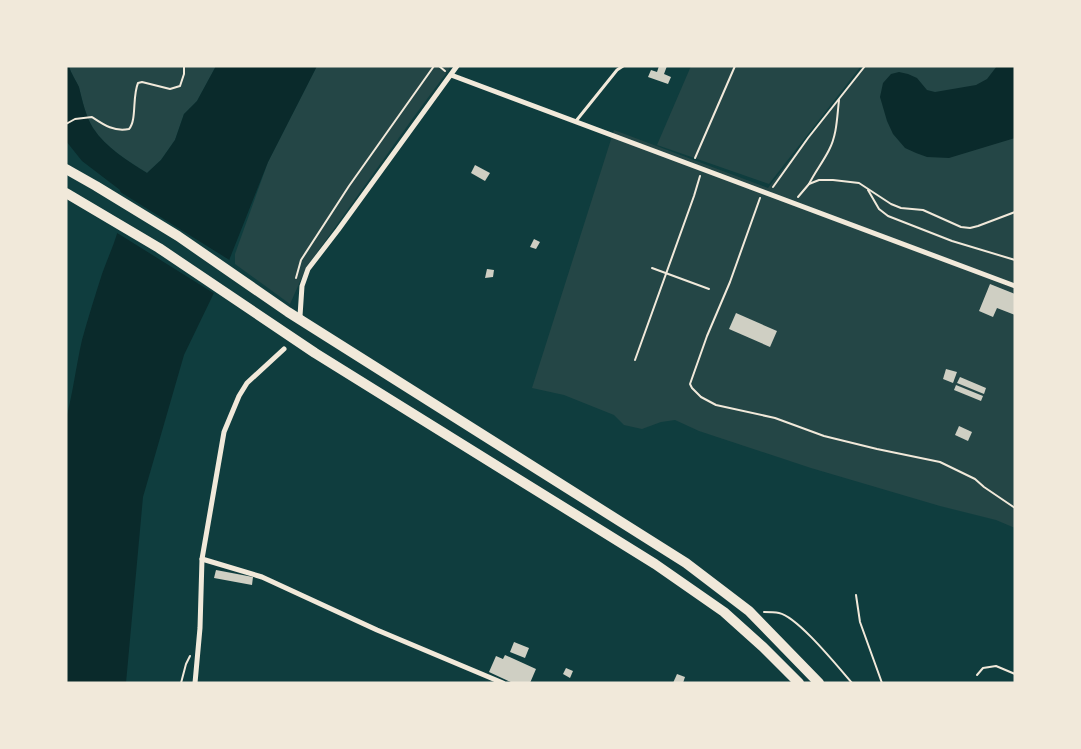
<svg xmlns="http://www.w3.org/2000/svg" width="1081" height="749" viewBox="0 0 1081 749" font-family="'Roboto Condensed',sans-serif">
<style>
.green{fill:#244646}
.water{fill:#0a2a2b}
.pier{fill:#0f3d3e}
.building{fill:#cfcfc3}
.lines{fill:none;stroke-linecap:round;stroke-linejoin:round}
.path{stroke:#f1e9da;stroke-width:2}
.service{stroke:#f1e9da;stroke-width:3}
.minor{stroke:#f1e9da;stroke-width:5}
.trunk{stroke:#f1e9da;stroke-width:10}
</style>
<rect width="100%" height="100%" fill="#0f3d3e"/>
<g class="green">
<path d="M 69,66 L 216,66 L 197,101 L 184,114 L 175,140 L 161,160 L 147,173 C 128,161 106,148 93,128 C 86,118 82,99 79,88 C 76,80 71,74 69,66 Z"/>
<path d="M 317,66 L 448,66 L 450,68 L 413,118 L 306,268 L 290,304 L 235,264 L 235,254 L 268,162 Z"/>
<path d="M 691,66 L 861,66 L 769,184 L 657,145 Z"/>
<path d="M 863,66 L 1015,66 L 1015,528 L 996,520 L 940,506 L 811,468 L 699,431 L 675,420 L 661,422 L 642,429 L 624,425 L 614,415 L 564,395 L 532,388 L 614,130 L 768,188 Z"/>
</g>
<g class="water">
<path d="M 66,66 L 69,66 C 71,74 76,80 79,87 C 82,100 86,117 93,128 C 106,148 128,161 147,173 L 161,160 L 175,140 L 184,114 L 197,101 L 216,66 L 317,66 L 268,162 L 226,268 L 184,355 L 143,497 L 126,683 L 66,683 L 66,419 C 73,393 76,366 82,340 C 88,318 95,296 102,274 C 111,248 128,218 120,190 L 82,161 L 66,141 Z"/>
<path d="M 997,66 L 1015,66 L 1015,138 L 949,158 L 927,157 L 916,153 L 905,148 L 893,134 L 887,121 L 880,97 L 883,83 L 891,74 L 899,72 L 908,74 L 917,78 L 927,90 L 935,92 L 976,85 L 987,79 Z"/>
</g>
<path class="pier" d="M 109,185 L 231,261 L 221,282 L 216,279 L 221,283 L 215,294 L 114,231 L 120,205 L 120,199 L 118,192 Z"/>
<g class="building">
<path d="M 659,66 L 667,66 L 664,74 L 671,77 L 668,84 L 648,77 L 651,70 L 657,72 Z"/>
<path d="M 475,165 L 490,173 L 485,181 L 471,173 Z"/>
<path d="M 534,239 L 540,242 L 536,249 L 530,247 Z"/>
<path d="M 487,269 L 494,270 L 493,277 L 485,278 Z"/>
<path d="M 990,284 L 1015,294 L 1015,315 L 997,308 L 993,317 L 979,311 Z"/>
<path d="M 736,313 L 777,331 L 770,347 L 729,329 Z"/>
<path d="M 946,369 L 957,372 L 953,383 L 943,379 Z"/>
<path d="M 960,377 L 986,388 L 984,394 L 957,383 Z"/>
<path d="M 956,385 L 983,396 L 981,401 L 954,390 Z"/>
<path d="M 959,426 L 972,432 L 968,441 L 955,435 Z"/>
<path d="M 216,570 L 253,577 L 252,585 L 214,578 Z"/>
<path d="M 514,642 L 529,648 L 525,658 L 510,652 Z"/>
<path d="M 505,655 L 536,669 L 530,683 L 513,683 L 489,672 L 496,656 L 503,659 Z"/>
<path d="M 566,668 L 573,671 L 570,678 L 563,674 Z"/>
<path d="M 677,674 L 685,677 L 683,683 L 673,683 Z"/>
</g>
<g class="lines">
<g class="path">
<path d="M 439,66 L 445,71"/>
<path d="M 66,124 L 75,119 L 92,117 C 104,125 114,132 129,129 C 137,120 132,97 138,83 L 142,82 L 170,89 L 180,86 L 184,74 L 184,66"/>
<path d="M 695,158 L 735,66"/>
<path d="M 809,184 C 815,172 823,162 829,150 C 837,135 837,117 839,100"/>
<path d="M 773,187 L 808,138 L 865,66"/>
<path d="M 868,190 L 879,209 L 888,216 L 952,241 L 1015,260"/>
<path d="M 798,197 L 809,184 L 819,180 L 833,180 L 859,183 L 891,204 L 901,208 L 923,210 L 961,227 L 970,228 L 978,226 L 1015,212"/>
<path d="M 760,198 L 730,282 L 707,336 L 690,384 L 692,388 L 701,397 L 716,405 L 775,418 L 824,436 L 877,449 L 940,462 L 975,479 L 984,487 L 1015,508"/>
<path d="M 652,268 L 709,289"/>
<path d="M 296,278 L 301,260 L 349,186 L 434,66"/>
<path d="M 635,360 L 694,196 L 700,176"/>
<path d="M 856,595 L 860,622 L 882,683"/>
<path d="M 764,612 C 769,612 774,612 779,613 C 798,617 838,667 852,683"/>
<path d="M 977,675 L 983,668 L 996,666 L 1015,674"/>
<path d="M 181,683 L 186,664 L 190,656"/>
</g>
<path class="service" d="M 576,121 L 617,70 L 623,66"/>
<g class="minor">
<path d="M 451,75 L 1015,286"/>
<path d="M 300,316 L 302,286 L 308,269 L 338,230 L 457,66"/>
<path d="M 202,559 L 262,577 L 377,630 L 503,683"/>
<path d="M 195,683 L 200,628 L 202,559 L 224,432 L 239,396 L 247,383 L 284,349"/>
</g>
<g class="trunk">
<path d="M 66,169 L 96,186 L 178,236 L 288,312 L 686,563 L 749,611 L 819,683"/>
<path d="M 66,193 L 159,248 L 315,353 L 655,564 L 724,612 L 763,647 L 799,683"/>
</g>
</g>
<rect width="1081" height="749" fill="none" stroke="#f1e9da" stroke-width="135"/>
</svg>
